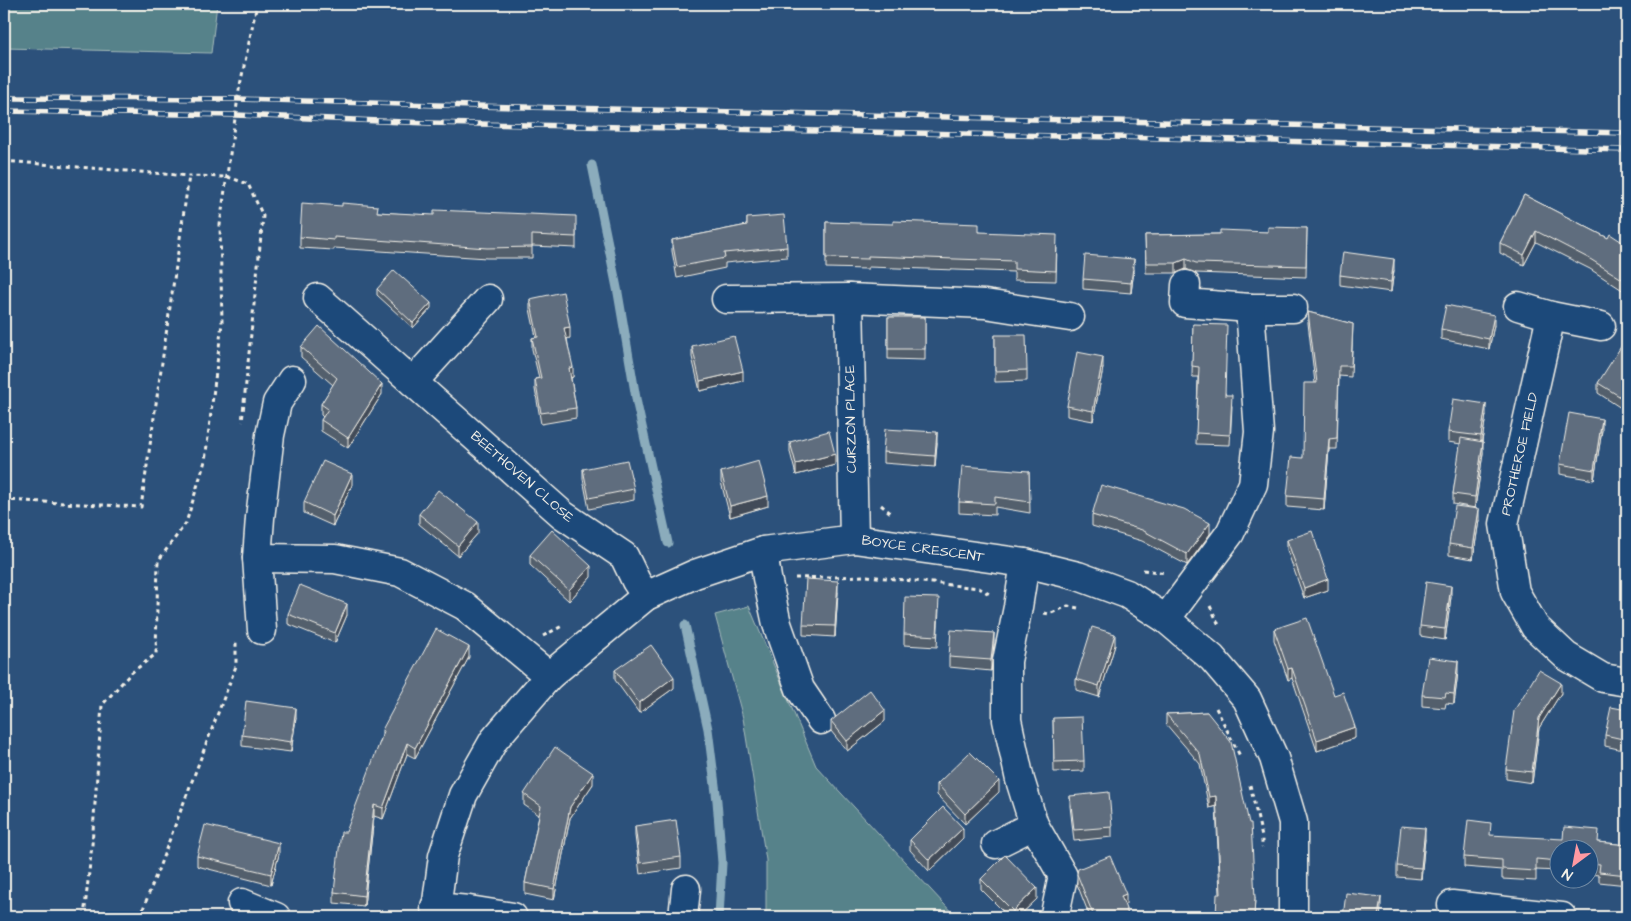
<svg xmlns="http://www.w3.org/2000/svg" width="1631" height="921" viewBox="0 0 1631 921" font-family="'Architects Daughter',sans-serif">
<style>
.green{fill:#56828a;stroke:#a5bab9}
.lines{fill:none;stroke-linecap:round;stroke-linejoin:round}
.stream{stroke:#8bacbc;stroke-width:9}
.minor-casing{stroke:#f4f1e8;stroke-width:31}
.path{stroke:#f4f1e8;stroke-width:3;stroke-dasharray:4 4;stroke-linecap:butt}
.minor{stroke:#1f4a7a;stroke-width:28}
.rail-casing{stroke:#f4f1e8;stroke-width:5.5}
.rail{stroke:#1f4a7a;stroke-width:4;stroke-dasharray:11;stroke-linecap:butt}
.wall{fill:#525e6c;stroke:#f4f1e8}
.shaded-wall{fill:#424c58;stroke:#f4f1e8}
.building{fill:#5f6d7e;stroke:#f4f1e8}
.labels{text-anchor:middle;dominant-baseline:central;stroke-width:4;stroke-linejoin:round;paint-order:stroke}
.street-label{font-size:14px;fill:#f4f1e8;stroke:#1f4a7a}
</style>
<rect width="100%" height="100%" fill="#2c517b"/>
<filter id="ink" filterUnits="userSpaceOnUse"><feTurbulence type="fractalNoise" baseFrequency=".02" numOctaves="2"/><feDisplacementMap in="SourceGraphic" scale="10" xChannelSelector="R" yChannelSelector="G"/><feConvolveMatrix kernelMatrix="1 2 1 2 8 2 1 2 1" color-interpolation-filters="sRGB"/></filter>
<g filter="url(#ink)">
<g class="green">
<path d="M 4,4 L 217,4 L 211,53 L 4,48 Z"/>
<path d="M 749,606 L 816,766 L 956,917 L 766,917 L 766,860 L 743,718 L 715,615 Z"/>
</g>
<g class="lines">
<g class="stream">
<path d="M 592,165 L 618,293 L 637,404 L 668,543"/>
<path d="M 685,625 L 708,729 L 717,801 L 722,863 L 719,917"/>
</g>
<defs>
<g id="minor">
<path d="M 1186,285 L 1185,303 L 1250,308 L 1293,308"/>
<path d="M 318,298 L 563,515 L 624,556 L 636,581 L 646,596"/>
<path d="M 849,298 L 854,539"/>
<path d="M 726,299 L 849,298 L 985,304 L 1070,317"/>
<path d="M 1518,306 L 1551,316 L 1601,326"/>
<path d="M 1551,316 L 1504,524 L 1515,592 L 1535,627 L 1566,656 L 1603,678 L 1627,682"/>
<path d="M 413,382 L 488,299"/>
<path d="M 763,551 L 767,578 L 777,624 L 800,689 L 821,720"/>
<path d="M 257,558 L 335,559 L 400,572 L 465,606 L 549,676"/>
<path d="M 1025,563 L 1018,607 L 1007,661 L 1007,720 L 1020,780 L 1034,825 L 1063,876 L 1055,914"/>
<path d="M 1166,619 L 1230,533 L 1253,484 L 1259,432 L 1250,308"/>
<path d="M 262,630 L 257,558 L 260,518 L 270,435 L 277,403 L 292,380"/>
<path d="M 996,844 L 1034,825"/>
<path d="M 242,903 L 276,917"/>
<path d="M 1452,905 L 1562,917"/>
<path d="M 435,907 L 469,910 L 513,917"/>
<path d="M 435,917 L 443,856 L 463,795 L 494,740 L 549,676 L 646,596 L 695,574 L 763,551 L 854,539 L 1025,563 L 1078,576 L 1127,594 L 1166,619 L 1212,658 L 1247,699 L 1274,758 L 1293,822 L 1293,917"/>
<path d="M 683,917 L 686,889"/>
</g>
</defs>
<use href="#minor" class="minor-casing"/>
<g class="path">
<path d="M 4,161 L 189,176 L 228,177 L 248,184 L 263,216 L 242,422"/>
<path d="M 4,500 L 141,507 L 189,176"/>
<path d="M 881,505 L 893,515"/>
<path d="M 1143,570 L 1166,573"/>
<path d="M 795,578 L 867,576 L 979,588 L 991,595"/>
<path d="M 1210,606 L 1219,625"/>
<path d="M 1044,613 L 1049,614 L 1068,606 L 1078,608"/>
<path d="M 543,636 L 564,625"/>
<path d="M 1216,708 L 1240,756"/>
<path d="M 1250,785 L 1262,837 L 1262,848"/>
<path d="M 84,917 L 92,845 L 102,705 L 131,673 L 156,654 L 158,561 L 186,523 L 205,461 L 222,323 L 220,225 L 239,90 L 257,4"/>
<path d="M 140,917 L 236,666 L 236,641"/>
</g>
<use href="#minor" class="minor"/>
<defs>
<g id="rail">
<path d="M 4,98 L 238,99 L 435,105 L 1627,133"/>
<path d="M 4,111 L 235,115 L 428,123 L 1161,138 L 1627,150"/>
</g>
</defs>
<use href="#rail" class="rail-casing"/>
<use href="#rail" class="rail"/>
</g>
<g class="wall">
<path d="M 1524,195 L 1608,238 L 1627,245 L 1627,293 L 1590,269 L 1536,242 L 1524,265 L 1500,253 L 1500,243 Z"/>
<path d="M 378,212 L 576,226 L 576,248 L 532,246 L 532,258 L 487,258 L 334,248 L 334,250 L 300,248 L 300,237 Z"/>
<path d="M 747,218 L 787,247 L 787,257 L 725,263 L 725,268 L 677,278 L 672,251 L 672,240 L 747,225 Z"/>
<path d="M 826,222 L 979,232 L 1057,246 L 1056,281 L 1014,280 L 1014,272 L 868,267 L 868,269 L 826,268 Z"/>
<path d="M 1307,228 L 1306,277 L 1196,273 L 1186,269 L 1176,273 L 1146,273 L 1145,235 L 1220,234 L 1268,232 Z"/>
<path d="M 1134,270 L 1131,293 L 1083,289 L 1083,279 Z"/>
<path d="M 1394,270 L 1391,292 L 1340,285 L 1340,275 Z"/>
<path d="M 377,289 L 431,308 L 413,328 L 377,295 Z"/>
<path d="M 530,299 L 570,338 L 567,338 L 573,377 L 571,378 L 576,408 L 576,418 L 541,424 L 535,389 L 535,379 L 539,378 L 532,349 L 532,338 L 536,337 L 530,309 Z"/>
<path d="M 1308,312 L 1353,324 L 1351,377 L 1339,376 L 1337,449 L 1329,449 L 1324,510 L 1287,507 L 1287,496 L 1303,458 L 1315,383 L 1308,323 Z"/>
<path d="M 888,317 L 925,317 L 925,360 L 888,359 Z"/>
<path d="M 1193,324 L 1226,395 L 1232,406 L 1230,445 L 1196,444 L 1198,377 L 1192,377 Z"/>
<path d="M 1494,325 L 1489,349 L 1441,339 L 1441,329 Z"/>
<path d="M 995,335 L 1027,370 L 1027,381 L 995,382 Z"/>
<path d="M 692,346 L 743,381 L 700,391 L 692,357 Z"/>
<path d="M 301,347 L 382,394 L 348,448 L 321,431 L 321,420 L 323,417 L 321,415 L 321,404 L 333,385 L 301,357 Z"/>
<path d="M 1627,348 L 1627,405 L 1624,410 L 1598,393 L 1598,383 Z"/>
<path d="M 1103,368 L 1093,421 L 1067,416 L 1067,406 Z"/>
<path d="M 1486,415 L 1482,442 L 1483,453 L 1475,508 L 1453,504 L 1453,494 L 1461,444 L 1448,442 L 1448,432 Z"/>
<path d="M 1602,430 L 1594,480 L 1560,474 L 1560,464 Z"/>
<path d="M 790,442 L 835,465 L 796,475 L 790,452 Z"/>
<path d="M 937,443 L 935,467 L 883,463 L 883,452 Z"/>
<path d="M 583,469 L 634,489 L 634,500 L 589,509 L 583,479 Z"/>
<path d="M 1029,471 L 1030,513 L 995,507 L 995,515 L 959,513 L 959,502 Z"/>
<path d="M 721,472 L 768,506 L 730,517 L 721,482 Z"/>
<path d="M 352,485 L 333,526 L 304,513 L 304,502 Z"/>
<path d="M 419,514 L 478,533 L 458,556 L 419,524 Z"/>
<path d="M 1092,515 L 1210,534 L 1187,565 L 1142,541 L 1092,526 Z"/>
<path d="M 1479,520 L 1473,559 L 1449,555 L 1449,544 Z"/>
<path d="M 1287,540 L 1328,590 L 1304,598 L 1287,550 Z"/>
<path d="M 530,555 L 591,577 L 569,601 L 530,565 Z"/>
<path d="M 838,592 L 835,637 L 803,635 L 803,625 Z"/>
<path d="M 1451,597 L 1445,640 L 1420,636 L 1420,626 Z"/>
<path d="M 939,609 L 937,647 L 904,645 L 904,634 Z"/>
<path d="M 288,614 L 347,615 L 335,643 L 288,624 Z"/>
<path d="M 1274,629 L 1334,695 L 1355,738 L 1317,751 L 1292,678 L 1288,680 L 1274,640 Z"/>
<path d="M 994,644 L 991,671 L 949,667 L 949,657 Z"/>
<path d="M 1115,645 L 1099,697 L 1076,690 L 1076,679 Z"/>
<path d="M 469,657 L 415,758 L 407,754 L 383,819 L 374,816 L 364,906 L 334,903 L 334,892 L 382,735 L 382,730 Z"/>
<path d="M 615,670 L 674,688 L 639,713 L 615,680 Z"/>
<path d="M 1458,672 L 1454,704 L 1446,703 L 1445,708 L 1422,706 L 1422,695 Z"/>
<path d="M 1561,693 L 1539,728 L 1532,783 L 1506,779 L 1506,769 Z"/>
<path d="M 1627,710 L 1627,751 L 1605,746 L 1605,735 Z"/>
<path d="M 1207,712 L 1255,898 L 1254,917 L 1216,917 L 1220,894 L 1216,806 L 1209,808 L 1200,764 L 1166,724 L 1166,714 Z"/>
<path d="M 296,718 L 291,752 L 242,746 L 242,735 Z"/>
<path d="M 1053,718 L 1084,761 L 1084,771 L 1054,772 Z"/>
<path d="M 831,721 L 885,721 L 847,751 L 831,731 Z"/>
<path d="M 593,784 L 570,818 L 554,900 L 525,894 L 525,883 L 539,815 L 524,805 L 524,794 Z"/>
<path d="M 937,784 L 999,792 L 965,824 L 937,795 Z"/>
<path d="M 1070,796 L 1112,827 L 1112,837 L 1074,841 L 1070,806 Z"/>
<path d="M 635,826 L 681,857 L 681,868 L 640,874 L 635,836 Z"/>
<path d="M 1491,836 L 1599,842 L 1627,845 L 1627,885 L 1599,882 L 1599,875 L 1588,874 L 1588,848 L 1558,848 L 1558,871 L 1536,870 L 1536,881 L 1502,879 L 1502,870 L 1464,867 L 1464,857 Z"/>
<path d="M 963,838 L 929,871 L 910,850 L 910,840 Z"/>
<path d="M 1425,839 L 1421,879 L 1397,877 L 1397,866 Z"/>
<path d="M 279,854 L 271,885 L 197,866 L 197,856 Z"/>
<path d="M 1077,874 L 1126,904 L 1124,905 L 1129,917 L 1090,917 L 1077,884 Z"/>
<path d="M 981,879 L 1037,899 L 1018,917 L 1009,917 L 981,889 Z"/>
</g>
<g class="shaded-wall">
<path d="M 1536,231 L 1536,242 L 1524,265 L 1524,255 Z"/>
<path d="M 1134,259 L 1134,270 L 1131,293 L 1131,283 Z"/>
<path d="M 1186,259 L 1186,269 L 1176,273 L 1176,263 Z"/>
<path d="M 1394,259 L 1394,270 L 1391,292 L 1391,282 Z"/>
<path d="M 431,303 L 431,308 L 413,328 L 413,323 Z"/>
<path d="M 1494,315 L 1494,325 L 1489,349 L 1489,339 Z"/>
<path d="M 570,327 L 570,338 L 564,339 L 564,328 Z"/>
<path d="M 1103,357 L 1103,368 L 1093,421 L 1093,411 Z"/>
<path d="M 573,367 L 573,377 L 569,378 L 569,368 Z"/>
<path d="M 743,371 L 743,381 L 700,391 L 700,381 Z"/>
<path d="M 382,384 L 382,394 L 348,448 L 348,438 Z"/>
<path d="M 1627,395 L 1627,405 L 1624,410 L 1624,399 Z"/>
<path d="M 1486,404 L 1486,415 L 1481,447 L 1481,436 Z"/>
<path d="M 1602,419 L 1602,430 L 1594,480 L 1594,470 Z"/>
<path d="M 937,432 L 937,443 L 935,467 L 935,456 Z"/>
<path d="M 1329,439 L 1329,449 L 1324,510 L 1324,499 Z"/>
<path d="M 1483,442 L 1483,453 L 1475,508 L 1475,497 Z"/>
<path d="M 835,454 L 835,465 L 796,475 L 796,464 Z"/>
<path d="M 352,474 L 352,485 L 333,526 L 333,516 Z"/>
<path d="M 768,496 L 768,506 L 730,517 L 730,506 Z"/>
<path d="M 1479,509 L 1479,520 L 1473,559 L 1473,548 Z"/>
<path d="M 478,522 L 478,533 L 458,556 L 458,546 Z"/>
<path d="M 1210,523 L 1210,534 L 1187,565 L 1187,554 Z"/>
<path d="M 591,566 L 591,577 L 569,601 L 569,590 Z"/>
<path d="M 1328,579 L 1328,590 L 1304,598 L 1304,588 Z"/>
<path d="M 838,581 L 838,592 L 835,637 L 835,626 Z"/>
<path d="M 1451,586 L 1451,597 L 1445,640 L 1445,629 Z"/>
<path d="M 347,604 L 347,615 L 335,643 L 335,633 Z"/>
<path d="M 994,633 L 994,644 L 991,671 L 991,660 Z"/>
<path d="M 1115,634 L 1115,645 L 1099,697 L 1099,686 Z"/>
<path d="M 469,647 L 469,657 L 415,758 L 415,748 Z"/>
<path d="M 1458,661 L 1458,672 L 1454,704 L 1454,694 Z"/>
<path d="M 1292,668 L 1292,678 L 1288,680 L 1288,669 Z"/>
<path d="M 674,677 L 674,688 L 639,713 L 639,703 Z"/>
<path d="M 1561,683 L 1561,693 L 1539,728 L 1532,783 L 1532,772 L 1539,718 Z"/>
<path d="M 296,708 L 296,718 L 291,752 L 291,742 Z"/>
<path d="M 885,710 L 885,721 L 847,751 L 847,741 Z"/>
<path d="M 1355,727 L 1355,738 L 1317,751 L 1317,740 Z"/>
<path d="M 407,743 L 407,754 L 383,819 L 383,808 Z"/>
<path d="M 593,773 L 593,784 L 570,818 L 554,900 L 554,889 L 570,807 Z"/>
<path d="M 999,781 L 999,792 L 965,824 L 965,814 Z"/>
<path d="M 1216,796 L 1216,806 L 1209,808 L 1209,797 Z"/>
<path d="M 374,805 L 374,816 L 364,906 L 364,896 Z"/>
<path d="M 963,828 L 963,838 L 929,871 L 929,860 Z"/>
<path d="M 1425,828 L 1425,839 L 1421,879 L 1421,868 Z"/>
<path d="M 279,843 L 279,854 L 271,885 L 271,874 Z"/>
<path d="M 1037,888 L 1037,899 L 1018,917 L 1013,917 L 1013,911 Z"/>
<path d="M 1126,894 L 1126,904 L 1121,906 L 1121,896 Z"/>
<path d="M 1381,897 L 1381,908 L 1380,917 L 1378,917 Z"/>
</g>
<g class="building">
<path d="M 1524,195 L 1608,238 L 1610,234 L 1627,245 L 1627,282 L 1590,259 L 1536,231 L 1524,255 L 1500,243 Z"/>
<path d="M 302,203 L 342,206 L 342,203 L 378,206 L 377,212 L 434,215 L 434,210 L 576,216 L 576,237 L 532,235 L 532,247 L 487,248 L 334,237 L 334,240 L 300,237 Z"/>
<path d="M 784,215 L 787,247 L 724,253 L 725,258 L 677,267 L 672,240 L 747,225 L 747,218 Z"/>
<path d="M 893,221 L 979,224 L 979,232 L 1057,235 L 1056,271 L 1014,269 L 1014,261 L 868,256 L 868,259 L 826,258 L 826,222 L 893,224 Z"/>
<path d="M 1268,227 L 1307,228 L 1306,266 L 1196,263 L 1186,259 L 1176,263 L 1146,263 L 1145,235 L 1220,234 L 1220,230 L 1268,232 Z"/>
<path d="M 1343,252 L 1394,259 L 1391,282 L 1340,275 Z"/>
<path d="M 1085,255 L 1134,259 L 1131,283 L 1083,279 Z"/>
<path d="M 394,270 L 431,303 L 413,323 L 377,289 Z"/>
<path d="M 563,292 L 570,327 L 564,328 L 573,367 L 569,368 L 576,408 L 541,413 L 535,379 L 541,378 L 532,338 L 538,337 L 530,299 Z"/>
<path d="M 1446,305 L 1494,315 L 1489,339 L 1441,329 Z"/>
<path d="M 1308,312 L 1353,324 L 1351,366 L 1339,366 L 1337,438 L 1329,439 L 1324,499 L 1287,496 L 1291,457 L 1303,458 L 1304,383 L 1317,383 Z"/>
<rect x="888" y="317" width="37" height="32"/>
<path d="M 1193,324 L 1227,325 L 1225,395 L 1232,395 L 1230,435 L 1196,433 L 1199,367 L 1192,366 Z"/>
<path d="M 319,326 L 382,384 L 348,438 L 321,420 L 328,409 L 321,404 L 337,378 L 301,347 Z"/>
<path d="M 995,335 L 1026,335 L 1027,370 L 995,371 Z"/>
<path d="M 734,336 L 743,371 L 700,381 L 692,346 Z"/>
<path d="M 1622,345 L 1627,348 L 1627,395 L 1624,399 L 1598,383 Z"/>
<path d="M 1077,352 L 1103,357 L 1093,411 L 1067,406 Z"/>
<path d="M 1453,399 L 1486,404 L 1481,436 L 1448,432 Z"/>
<path d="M 1569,413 L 1602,419 L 1594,470 L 1560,464 Z"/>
<path d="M 885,429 L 937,432 L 935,456 L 883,452 Z"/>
<path d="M 829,431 L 835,454 L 796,464 L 790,442 Z"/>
<path d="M 1461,438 L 1483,442 L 1475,497 L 1453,494 Z"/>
<path d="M 627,460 L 634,489 L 589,498 L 583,469 Z"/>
<path d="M 323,461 L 352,474 L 333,516 L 304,502 Z"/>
<path d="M 759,461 L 768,496 L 730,506 L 721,472 Z"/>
<path d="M 962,466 L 1029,471 L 1030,502 L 995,497 L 995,504 L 959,502 Z"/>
<path d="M 1101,485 L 1184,509 L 1210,523 L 1187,554 L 1142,530 L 1092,515 Z"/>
<path d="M 438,490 L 478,522 L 458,546 L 419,514 Z"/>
<path d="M 1455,506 L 1479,509 L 1473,548 L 1449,544 Z"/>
<path d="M 552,530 L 591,566 L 569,590 L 530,555 Z"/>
<path d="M 1312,531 L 1328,579 L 1304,588 L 1287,540 Z"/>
<path d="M 806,579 L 838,581 L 835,626 L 803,625 Z"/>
<path d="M 1426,582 L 1451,586 L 1445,629 L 1420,626 Z"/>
<path d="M 300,585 L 347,604 L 335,633 L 288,614 Z"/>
<path d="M 905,597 L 939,598 L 937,636 L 904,634 Z"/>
<path d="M 1307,618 L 1334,695 L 1343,692 L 1355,727 L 1317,740 L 1292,668 L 1288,669 L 1274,629 Z"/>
<path d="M 1092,627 L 1115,634 L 1099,686 L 1076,679 Z"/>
<path d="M 436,629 L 469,647 L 415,748 L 407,743 L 383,808 L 374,805 L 364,896 L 334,892 L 341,832 L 346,832 L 384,731 L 382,730 Z"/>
<path d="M 951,630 L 994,633 L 991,660 L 949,657 Z"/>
<path d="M 651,645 L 674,677 L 639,703 L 615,670 Z"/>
<path d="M 1428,657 L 1458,661 L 1454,694 L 1446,693 L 1445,697 L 1422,695 Z"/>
<path d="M 1539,670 L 1561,683 L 1539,718 L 1532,772 L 1506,769 L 1514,711 Z"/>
<path d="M 870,690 L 885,710 L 847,741 L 831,721 Z"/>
<path d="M 246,701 L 296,708 L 291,742 L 242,735 Z"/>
<path d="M 1611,707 L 1627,710 L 1627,740 L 1605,735 Z"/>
<path d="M 1207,712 L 1231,742 L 1249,823 L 1251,823 L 1255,898 L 1254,917 L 1216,917 L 1217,894 L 1221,894 L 1216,796 L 1209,797 L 1200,754 L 1166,714 Z"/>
<path d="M 1082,717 L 1084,761 L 1054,762 L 1053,718 Z"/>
<path d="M 555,747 L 593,773 L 570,807 L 554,889 L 525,883 L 541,806 L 524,794 Z"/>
<path d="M 970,752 L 999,781 L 965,814 L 937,784 Z"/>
<path d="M 1109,792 L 1112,827 L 1074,830 L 1070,796 Z"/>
<path d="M 943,807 L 963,828 L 929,860 L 910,840 Z"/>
<path d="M 676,820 L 681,857 L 640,863 L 635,826 Z"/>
<path d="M 1468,820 L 1491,823 L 1490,835 L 1563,839 L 1564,827 L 1599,830 L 1598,842 L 1627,845 L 1627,875 L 1599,872 L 1600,864 L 1588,863 L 1588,848 L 1558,848 L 1558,861 L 1536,859 L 1536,871 L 1502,869 L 1502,860 L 1464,857 Z"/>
<path d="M 205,825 L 279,843 L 271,874 L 197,856 Z"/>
<path d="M 1401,826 L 1425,828 L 1421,868 L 1397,866 Z"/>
<path d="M 1005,855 L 1037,888 L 1013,911 L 981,879 Z"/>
<path d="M 1110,856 L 1126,894 L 1121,896 L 1129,917 L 1094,917 L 1077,874 L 1078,869 Z"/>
<path d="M 1346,893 L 1381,897 L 1378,917 L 1343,917 Z"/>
</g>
</g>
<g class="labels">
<g class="street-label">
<text transform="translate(851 419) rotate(-91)">CURZON PLACE</text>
<text transform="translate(1520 454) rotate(-77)">PROTHEROE FIELD</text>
<text transform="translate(522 477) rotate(41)">BEETHOVEN CLOSE</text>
<text transform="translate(923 549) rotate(8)">BOYCE CRESCENT</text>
</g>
</g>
<rect width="1631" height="921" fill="none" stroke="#1f4a7a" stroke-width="20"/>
<rect x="10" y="10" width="1611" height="901" fill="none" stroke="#f4f1e8" stroke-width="2" filter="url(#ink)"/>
<g transform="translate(1574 864) rotate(212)"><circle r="24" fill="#1f4a7a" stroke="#748da6"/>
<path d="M0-4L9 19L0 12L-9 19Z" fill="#ff9aa2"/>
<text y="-8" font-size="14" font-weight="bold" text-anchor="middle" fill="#f4f1e8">N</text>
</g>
</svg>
